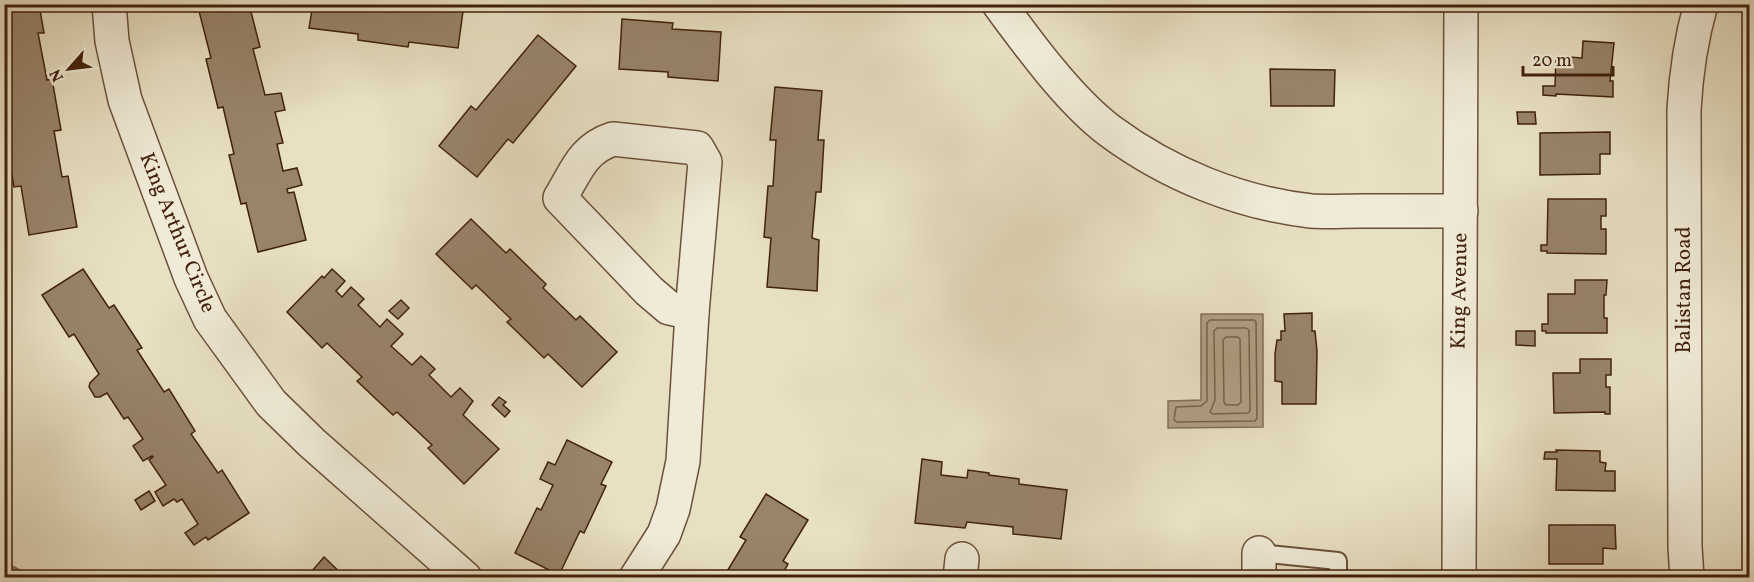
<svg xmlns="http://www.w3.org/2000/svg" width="1754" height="582" viewBox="0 0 1754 582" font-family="Vollkorn,serif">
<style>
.water{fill:#b09f85;stroke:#846d55;stroke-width:1.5}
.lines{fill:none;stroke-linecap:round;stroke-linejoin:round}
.shore{stroke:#796048;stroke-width:1.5}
.stream{stroke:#846d55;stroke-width:9}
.building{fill:#98846b;stroke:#42210c;stroke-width:1.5}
.service-casing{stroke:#6c513a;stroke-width:20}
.minor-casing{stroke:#6c513a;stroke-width:36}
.tertiary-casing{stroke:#6c513a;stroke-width:36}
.service{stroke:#f0ebd8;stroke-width:16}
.minor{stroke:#f0ebd8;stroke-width:33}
.tertiary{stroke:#f0ebd8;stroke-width:33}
.labels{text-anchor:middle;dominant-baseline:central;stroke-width:4.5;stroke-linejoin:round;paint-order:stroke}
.street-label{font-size:21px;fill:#42210c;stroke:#f0ebd8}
</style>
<rect width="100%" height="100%" fill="#e8e0c3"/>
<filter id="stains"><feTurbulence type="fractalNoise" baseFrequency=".00333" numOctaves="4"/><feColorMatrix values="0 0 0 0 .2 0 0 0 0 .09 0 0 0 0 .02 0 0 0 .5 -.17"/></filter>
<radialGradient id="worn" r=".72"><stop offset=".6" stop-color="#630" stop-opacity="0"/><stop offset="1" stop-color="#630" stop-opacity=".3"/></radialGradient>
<path class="water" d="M 1201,314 L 1263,314 L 1263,427 L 1168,428 L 1168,401 L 1201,400 Z"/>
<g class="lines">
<g class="shore">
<path d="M 1210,320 L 1254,320 L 1256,322 L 1257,418 L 1255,421 L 1177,422 L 1174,420 L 1176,407 L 1201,406 L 1207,401 L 1207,323 Z"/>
<path d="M 1217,328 L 1246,328 L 1249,330 L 1250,411 L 1248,413 L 1213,414 L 1210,412 L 1215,400 L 1214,331 Z"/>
<path d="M 1226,337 L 1238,337 L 1240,339 L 1241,402 L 1238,405 L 1226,405 L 1224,402 L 1223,340 Z"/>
</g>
<path class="stream" d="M 4,566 L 28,578"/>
</g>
<g class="building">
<path d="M 4,4 L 39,4 L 44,33 L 38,33 L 47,80 L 52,79 L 61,130 L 54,131 L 62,177 L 68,176 L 77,227 L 29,235 L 21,186 L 14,187 L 6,138 L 12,137 L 4,96 Z"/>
<path d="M 193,4 L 249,4 L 260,47 L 253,49 L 265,95 L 281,93 L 285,110 L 275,112 L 283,143 L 277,144 L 283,171 L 297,168 L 302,185 L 287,189 L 288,193 L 294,192 L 306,240 L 258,252 L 246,203 L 241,204 L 229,155 L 234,154 L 223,107 L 218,108 L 206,59 L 211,58 L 199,11 L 195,12 Z"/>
<path d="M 313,4 L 464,4 L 458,48 L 409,42 L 408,47 L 358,40 L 358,34 L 309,28 Z"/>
<path d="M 1211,4 L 1255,4 L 1255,6 L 1211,7 Z"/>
<path d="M 622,19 L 673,23 L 672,29 L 721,32 L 718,81 L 668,77 L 668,72 L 619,69 Z"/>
<path d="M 538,35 L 576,66 L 513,143 L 508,139 L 477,177 L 439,146 L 471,106 L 476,110 Z"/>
<path d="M 1583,41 L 1614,43 L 1610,81 L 1613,81 L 1613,97 L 1556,94 L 1556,96 L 1543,95 L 1543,86 L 1555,86 L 1556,56 L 1582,58 Z"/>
<path d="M 1270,69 L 1335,70 L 1334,106 L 1271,106 Z"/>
<path d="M 775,87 L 822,91 L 818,140 L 824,140 L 821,192 L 816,192 L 812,238 L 819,240 L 817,291 L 767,287 L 771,238 L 764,237 L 768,186 L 773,186 L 776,140 L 770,140 Z"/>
<path d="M 1517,112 L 1535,112 L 1536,124 L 1518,124 Z"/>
<path d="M 1610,132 L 1610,154 L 1600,154 L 1600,174 L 1540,175 L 1540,133 Z"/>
<path d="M 1548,199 L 1606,199 L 1606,216 L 1601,216 L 1601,229 L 1606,229 L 1606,254 L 1547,253 L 1547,251 L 1541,251 L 1541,245 L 1547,245 Z"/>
<path d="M 471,219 L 506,253 L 510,249 L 546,284 L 543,288 L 576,320 L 580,316 L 617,352 L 582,387 L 548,354 L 544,358 L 507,322 L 511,319 L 476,285 L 472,289 L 436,254 Z"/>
<path d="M 83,269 L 109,308 L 114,305 L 142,348 L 137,350 L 164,392 L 169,389 L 195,431 L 191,434 L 218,473 L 222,470 L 249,513 L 208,540 L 206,537 L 194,545 L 185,533 L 198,524 L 182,499 L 177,502 L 174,499 L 163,506 L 155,492 L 166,485 L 149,460 L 153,457 L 152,456 L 143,461 L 133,446 L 143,439 L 128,417 L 124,419 L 107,393 L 100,397 L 95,397 L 89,387 L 90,383 L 99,374 L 74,334 L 69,337 L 42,295 Z"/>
<path d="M 332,269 L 345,281 L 336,291 L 342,297 L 351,287 L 364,299 L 358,305 L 380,327 L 387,319 L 403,334 L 391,346 L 412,365 L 421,356 L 435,369 L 429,375 L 451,397 L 460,388 L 473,401 L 463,415 L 499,449 L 464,484 L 428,448 L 432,445 L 397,412 L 393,415 L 357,381 L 362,377 L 327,343 L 322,348 L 287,312 L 322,276 L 324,278 Z"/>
<path d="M 1575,280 L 1607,280 L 1606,295 L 1604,295 L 1604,318 L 1607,318 L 1607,333 L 1546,333 L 1546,331 L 1542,331 L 1542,324 L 1548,324 L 1548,294 L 1575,294 Z"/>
<path d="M 401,300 L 409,308 L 398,319 L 389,311 Z"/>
<path d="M 1312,313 L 1312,331 L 1315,331 L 1317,351 L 1316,404 L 1282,404 L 1282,382 L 1275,381 L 1275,354 L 1277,340 L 1281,340 L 1281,331 L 1285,331 L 1284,314 Z"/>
<path d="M 1516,331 L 1535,331 L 1535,346 L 1516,345 Z"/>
<path d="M 1580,359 L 1611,359 L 1611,375 L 1606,375 L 1606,387 L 1610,387 L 1610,414 L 1605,414 L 1605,412 L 1554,413 L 1553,373 L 1580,373 Z"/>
<path d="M 1746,363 L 1750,363 L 1750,402 L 1749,380 L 1746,380 Z"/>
<path d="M 499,397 L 506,402 L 503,405 L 510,411 L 505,417 L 492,405 Z"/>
<path d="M 1748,419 L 1750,456 L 1746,456 L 1746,430 L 1748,430 Z"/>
<path d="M 567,440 L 612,462 L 601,484 L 606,486 L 584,533 L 580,531 L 559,575 L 515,553 L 537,508 L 541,510 L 553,485 L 540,479 L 548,462 L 555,465 Z"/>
<path d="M 1556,450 L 1600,451 L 1600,462 L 1606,463 L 1605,471 L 1615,471 L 1615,491 L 1556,490 L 1557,459 L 1544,459 L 1545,452 L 1557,452 Z"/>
<path d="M 922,459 L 942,462 L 941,475 L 967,478 L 968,470 L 989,473 L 989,475 L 1019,479 L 1019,484 L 1067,490 L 1061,539 L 1013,534 L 1013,527 L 967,522 L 965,528 L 915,523 Z"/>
<path d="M 149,491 L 155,501 L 141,510 L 135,500 Z"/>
<path d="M 766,494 L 808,520 L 783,561 L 788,564 L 780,578 L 723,578 L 746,540 L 740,537 Z"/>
<rect x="1745" y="498" width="5" height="25"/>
<path d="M 1549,525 L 1615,525 L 1616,549 L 1603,548 L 1603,564 L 1549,564 Z"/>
<path d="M 324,557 L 346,578 L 306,578 Z"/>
</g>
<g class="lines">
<defs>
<path id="service" d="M 1259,553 L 1338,561 L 1338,578"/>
<g id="minor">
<path d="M 109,4 L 112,41 L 125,100 L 191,278 L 210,319 L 271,403 L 312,443 L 465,578"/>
<path d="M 999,4 C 1029,45 1070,101 1110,131 C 1168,174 1239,203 1311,211 C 1327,212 1344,211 1361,211 C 1394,211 1428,211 1461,211"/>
<path d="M 613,139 L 697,148 L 705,162 L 692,313 L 669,308 L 649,291 L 560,198 C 576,172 582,149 613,139 Z"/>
<path d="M 1259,553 L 1259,578"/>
<path d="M 636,578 L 664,534 L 673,509 L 683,461 L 692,313"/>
<path d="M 960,578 L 962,559"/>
<path d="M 1687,578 L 1685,547 L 1684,110 C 1686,73 1691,39 1701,4"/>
</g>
<path id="tertiary" d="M 1459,578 L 1461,4"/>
</defs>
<use href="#service" class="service-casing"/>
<use href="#minor" class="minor-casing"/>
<use href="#tertiary" class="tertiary-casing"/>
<use href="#service" class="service"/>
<use href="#minor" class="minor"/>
<use href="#tertiary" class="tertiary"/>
</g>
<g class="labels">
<g class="street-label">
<text transform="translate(177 233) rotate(68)">King Arthur Circle</text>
<text transform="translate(1684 290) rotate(-90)">Balistan Road</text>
<text transform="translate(1460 291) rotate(-89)">King Avenue</text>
</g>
</g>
<rect width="1754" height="582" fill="none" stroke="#e8e0c3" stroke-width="24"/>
<rect x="6" y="6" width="1742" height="570" fill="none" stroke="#42210c" stroke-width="3"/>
<rect x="12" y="12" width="1730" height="558" fill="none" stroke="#42210c" stroke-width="1.5"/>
<g transform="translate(69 69) rotate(242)" stroke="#f0ebd8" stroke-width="4.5" paint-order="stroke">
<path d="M0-4.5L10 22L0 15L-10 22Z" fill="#42210c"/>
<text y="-9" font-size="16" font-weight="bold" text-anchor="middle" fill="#42210c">N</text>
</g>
<path d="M1523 66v9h90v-9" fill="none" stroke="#42210c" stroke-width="3"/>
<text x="1532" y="66" font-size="18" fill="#42210c" stroke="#f0ebd8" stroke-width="4.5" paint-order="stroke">20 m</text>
<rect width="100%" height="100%" filter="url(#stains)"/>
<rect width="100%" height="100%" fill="url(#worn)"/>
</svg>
